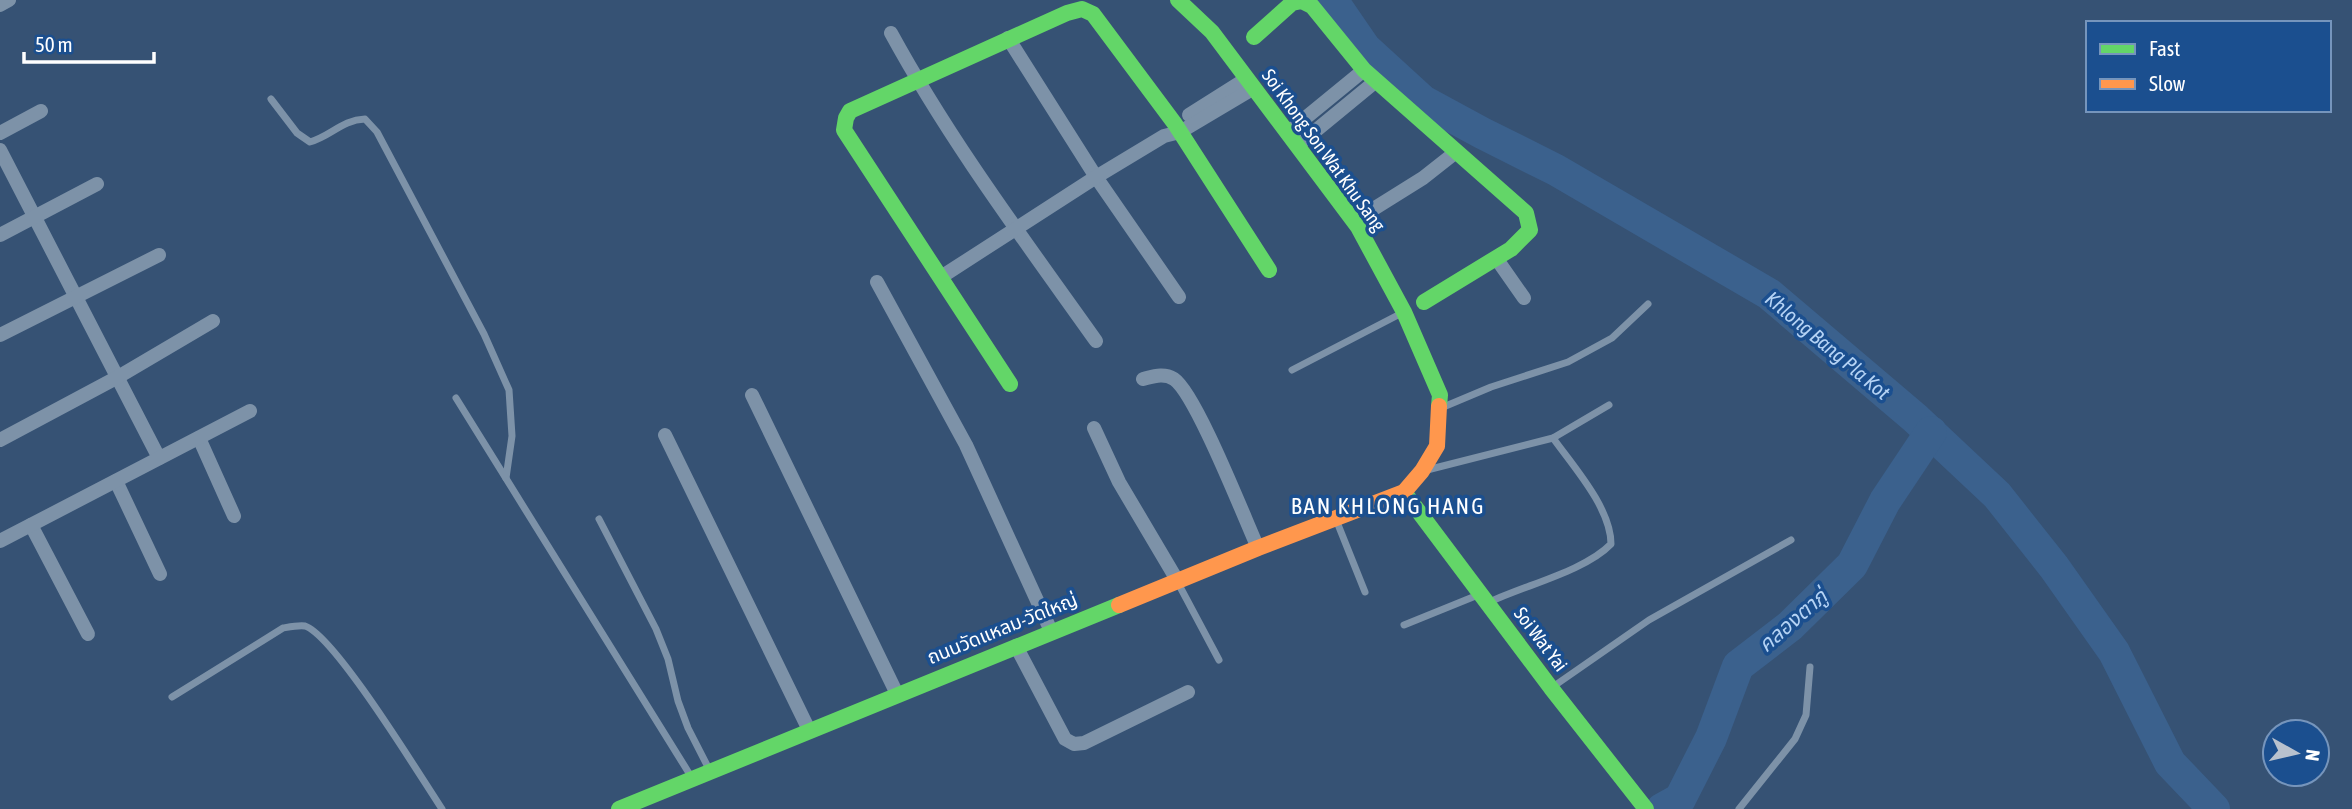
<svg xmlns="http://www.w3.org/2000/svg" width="2352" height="809" viewBox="0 0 2352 809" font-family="'Asap Condensed','Noto Sans Thai',sans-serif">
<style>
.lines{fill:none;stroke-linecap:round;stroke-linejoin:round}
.river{stroke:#3b618d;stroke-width:32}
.lane{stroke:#7d92a8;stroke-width:7}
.street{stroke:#7d92a8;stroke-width:14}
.fast{stroke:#63d668;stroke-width:16}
.slow{stroke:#ff974d;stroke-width:16}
.labels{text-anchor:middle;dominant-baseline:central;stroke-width:7;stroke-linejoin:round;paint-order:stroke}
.street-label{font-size:19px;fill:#fff;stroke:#1b4f8f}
.water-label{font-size:21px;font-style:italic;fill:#b5d3f5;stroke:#1b4f8f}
.quarter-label{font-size:23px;letter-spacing:2px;fill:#fff;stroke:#1b4f8f}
</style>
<rect width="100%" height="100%" fill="#365274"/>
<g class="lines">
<g class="river">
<path d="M 1332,0 L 1365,48 L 1423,101 L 1482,133 L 1556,170 L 1769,294 L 1915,418 L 1997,495 L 2054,567 L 2114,652 L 2170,763 L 2214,809"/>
<path d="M 1662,809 L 1680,799 L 1711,738 L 1738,666 L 1790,626 L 1852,565 L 1885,501 L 1931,432"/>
</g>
<g class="lane">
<path d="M 271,99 L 297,133 L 310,142 C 331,136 342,120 365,119 L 377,132 L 484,334 L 509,390 L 512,436 L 506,478"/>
<path d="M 1292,370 L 1400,314"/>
<path d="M 456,398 L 692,778"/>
<path d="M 1441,408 L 1491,387 L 1568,362 L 1612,338 L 1648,304"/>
<path d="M 1427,470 L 1553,438 L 1609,405"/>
<path d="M 599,519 L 656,629 L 668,659 L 678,701 L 688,728 L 710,771"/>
<path d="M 1337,522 L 1365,592"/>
<path d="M 1178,583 L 1219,660"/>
<path d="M 1490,602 C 1525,585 1585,571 1611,544 C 1611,508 1573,466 1553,438"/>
<path d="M 1404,625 L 1478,595"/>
<path d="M 1554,686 L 1649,620 L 1791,540"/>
<path d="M 172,697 L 283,628 C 289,627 299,625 305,626 C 335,636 420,776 442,809"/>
<path d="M 1739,809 L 1795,739 L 1806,715 L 1810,667"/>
</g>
<g class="street">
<path d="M 0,5 L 9,0"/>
<path d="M 891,33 C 950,141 1025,241 1096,341"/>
<path d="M 1008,38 L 1096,177 L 1179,297"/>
<path d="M 1189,115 L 1246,79"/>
<path d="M 0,133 L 41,111"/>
<path d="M 1287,133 L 1364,70"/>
<path d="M 1297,146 L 1376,81"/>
<path d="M 0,150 L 159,458"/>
<path d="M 1375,208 L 1423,178 L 1456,152"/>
<path d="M 0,235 L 97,184"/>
<path d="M 1496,258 L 1524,298"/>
<path d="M 941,277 L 1096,177 L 1164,136 L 1180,132 L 1254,88"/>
<path d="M 877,282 L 966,445 L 1051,631"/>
<path d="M 0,335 L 159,255"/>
<path d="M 1143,379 C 1155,376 1164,373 1174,379 C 1196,394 1244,517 1258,548"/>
<path d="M 752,395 L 897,694"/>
<path d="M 1094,428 L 1119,482 L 1177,580"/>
<path d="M 665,435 L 809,730"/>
<path d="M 199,438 L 234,516"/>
<path d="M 0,440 L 118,377 L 213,321"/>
<path d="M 116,481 L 160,574"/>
<path d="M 31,525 L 88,634"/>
<path d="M 0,541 L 250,411"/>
<path d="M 1016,646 L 1065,739 L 1074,744 L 1084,743 L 1188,692"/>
</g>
<g class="fast">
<path d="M 1178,0 L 1212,32 L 1358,227 L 1404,312 L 1440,395 L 1439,406"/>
<path d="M 1254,37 L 1292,3 L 1302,1 L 1312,6 L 1364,70 L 1526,213 L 1530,230 L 1511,249 L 1424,302"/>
<path d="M 1010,384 L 844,130 L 846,118 L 850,111 L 1067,13 L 1082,9 L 1093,14 L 1175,124 L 1269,270"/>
<path d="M 1404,492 L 1551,688 L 1646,809"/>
<path d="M 619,809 L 1119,605"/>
</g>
<path class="slow" d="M 1119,605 L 1258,548 L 1404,492 L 1422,471 L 1437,446 L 1439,406"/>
</g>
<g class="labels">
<g class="street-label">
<text transform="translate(1324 150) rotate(54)">Soi Khong Son Wat Khu Sang</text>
<text transform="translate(1002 628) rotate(-22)">ถนนวัดแหลม-วัดใหญ่</text>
<text transform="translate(1541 639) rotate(53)">Soi Wat Yai</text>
</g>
<g class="water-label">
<text transform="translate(1828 345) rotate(40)">Khlong Bang Pla Kot</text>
<text transform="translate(1792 620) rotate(-41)">คลองตาภู่</text>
</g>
<g class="quarter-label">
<text x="1388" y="506">BAN KHLONG HANG</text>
</g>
</g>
<rect x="2086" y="21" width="245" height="91" fill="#1b4f8f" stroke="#7695bc" stroke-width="2"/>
<rect x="2100" y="44" width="35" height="10" fill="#63d668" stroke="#7695bc" stroke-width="2"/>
<text x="2149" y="56" font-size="21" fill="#ffffff">Fast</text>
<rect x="2100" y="79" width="35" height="10" fill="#ff974d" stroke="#7695bc" stroke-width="2"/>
<text x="2149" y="91" font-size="21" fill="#ffffff">Slow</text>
<g transform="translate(2296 753) rotate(98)"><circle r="33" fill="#1b4f8f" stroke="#7695bc" stroke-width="2"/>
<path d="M0-5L12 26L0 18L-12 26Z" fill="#b9c2ce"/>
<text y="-10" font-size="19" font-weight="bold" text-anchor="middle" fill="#ffffff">N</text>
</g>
<path d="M24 52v10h130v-10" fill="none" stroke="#ffffff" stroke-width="3.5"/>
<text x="35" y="52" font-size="21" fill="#ffffff" stroke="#1b4f8f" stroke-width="5" paint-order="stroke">50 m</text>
</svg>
